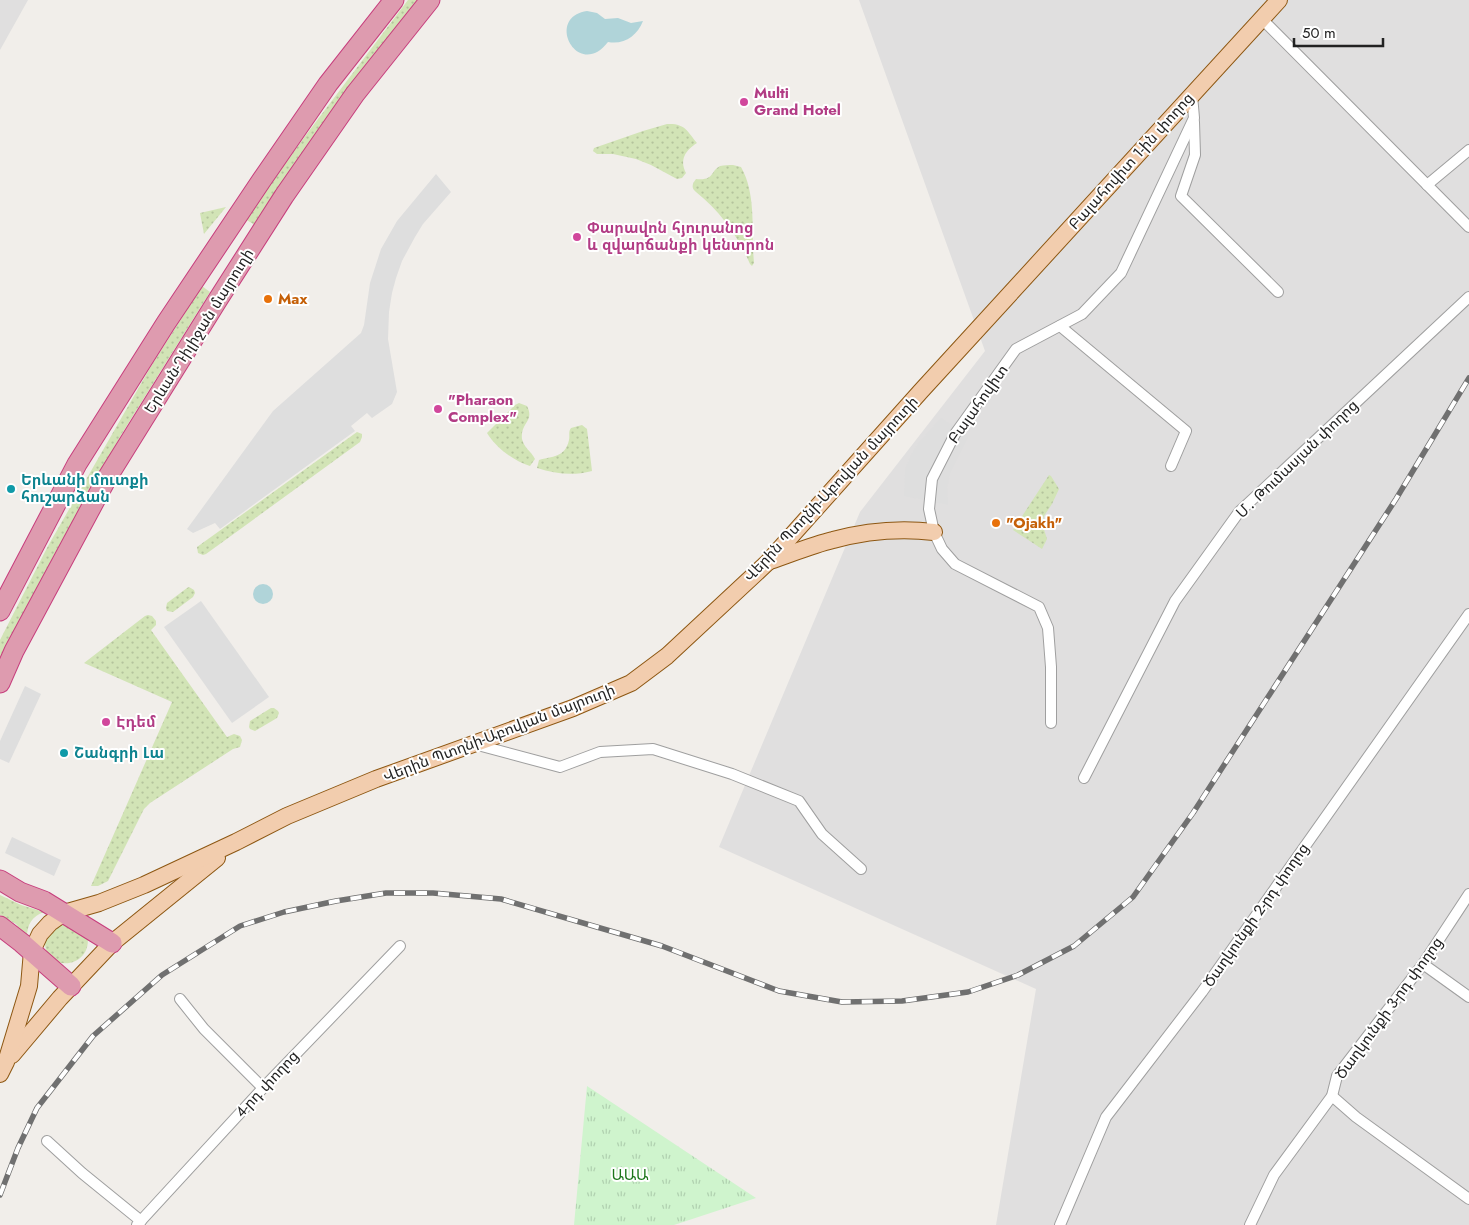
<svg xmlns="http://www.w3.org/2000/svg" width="1469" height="1225" viewBox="0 0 1469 1225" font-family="Jost,'Noto Sans Armenian',sans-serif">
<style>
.residential{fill:#e0dfdf}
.grass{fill:url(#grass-dots)}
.park{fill:url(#park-tufts)}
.parking{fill:#dedede}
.water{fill:#b0d4d9}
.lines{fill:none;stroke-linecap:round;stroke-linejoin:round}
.street-casing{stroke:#9f9f9f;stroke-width:12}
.primary-casing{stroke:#8d5712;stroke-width:18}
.highway-casing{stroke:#c73e7d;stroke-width:21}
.street{stroke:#fff;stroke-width:10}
.primary{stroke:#f2cdae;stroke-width:16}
.highway{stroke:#de9baf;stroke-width:19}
.rail-casing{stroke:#707070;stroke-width:5.5}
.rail{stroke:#fff;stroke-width:4;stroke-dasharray:11;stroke-linecap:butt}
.hotel-dot{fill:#d1479c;stroke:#fff;stroke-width:2}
.food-dot{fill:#e8710a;stroke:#fff;stroke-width:2}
.culture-dot{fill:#0f9aa8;stroke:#fff;stroke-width:2}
.labels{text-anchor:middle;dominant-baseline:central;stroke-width:4;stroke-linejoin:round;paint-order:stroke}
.hotel-label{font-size:15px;font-weight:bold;fill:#b23c85;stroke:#fff;text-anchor:start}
.street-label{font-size:15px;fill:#222;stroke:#fff}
.food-label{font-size:15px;font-weight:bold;fill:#c56008;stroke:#fff;text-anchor:start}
.culture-label{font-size:15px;font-weight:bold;fill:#0d838f;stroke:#fff;text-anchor:start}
.park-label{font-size:15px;fill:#1c761a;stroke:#fff}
</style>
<defs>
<pattern id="grass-dots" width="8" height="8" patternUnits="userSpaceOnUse" patternTransform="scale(1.25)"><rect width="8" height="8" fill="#d2e4b6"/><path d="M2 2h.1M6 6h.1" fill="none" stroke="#b4c39c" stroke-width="1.8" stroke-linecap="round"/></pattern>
<pattern id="park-tufts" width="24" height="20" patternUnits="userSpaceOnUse" patternTransform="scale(1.25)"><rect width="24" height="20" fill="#cff4cd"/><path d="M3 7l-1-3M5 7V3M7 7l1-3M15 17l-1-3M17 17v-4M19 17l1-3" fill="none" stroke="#b1d1b0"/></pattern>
</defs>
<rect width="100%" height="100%" fill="#f1eeea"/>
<g class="residential">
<path d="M 0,0 L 28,0 L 0,50 Z"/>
<path d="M 859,0 L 1469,0 L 1469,1225 L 996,1225 L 1036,989 L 719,847 L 860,512 L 985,351 Z"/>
</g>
<g class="grass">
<path d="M 408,0 L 419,0 L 323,127 L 255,225 L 245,219 L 306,135 Z"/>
<path d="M 667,124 C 685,123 687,131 697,143 C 686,150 679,159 686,173 L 682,178 L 677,179 L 651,165 L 636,159 L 613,154 L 597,154 L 593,151 L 594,148 L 643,131 Z"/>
<path d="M 733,165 L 741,167 C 757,195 751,232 754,263 L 752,266 L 750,264 C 738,236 720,211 696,192 C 691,188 692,184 696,179 C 715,181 710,171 720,166 C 724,165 729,165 733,165 Z"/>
<path d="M 226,207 L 204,234 L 200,213 Z"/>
<path d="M 202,286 L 210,292 L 121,435 L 54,555 L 0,662 L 0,640 L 48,546 L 150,368 Z"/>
<path d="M 519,403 L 527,406 C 535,422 520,422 522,439 C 524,448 531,451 535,459 L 530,466 C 514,461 496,448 487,433 L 515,405 Z"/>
<path d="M 582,425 L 587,429 L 592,471 C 573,476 556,474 537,468 L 539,460 C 552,456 565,458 569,440 C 570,435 568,432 571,428 Z"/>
<path d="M 357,432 L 362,434 L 362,437 L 360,442 L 206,554 L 203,555 L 198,553 L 197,547 Z"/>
<path d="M 1049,475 L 1051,476 L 1059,489 L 1052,504 L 1044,516 L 1042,523 L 1047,539 L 1042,549 L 1013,530 Z"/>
<path d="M 189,587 L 194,590 L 195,593 L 193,597 L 173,612 L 167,611 L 166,608 L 167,603 L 187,588 Z"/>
<path d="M 148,615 L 152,616 L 156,621 L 156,625 L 151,630 L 227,737 L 234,734 L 240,736 L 242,740 L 240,747 L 233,749 L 150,803 L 144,809 L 108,881 L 98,886 L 91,886 L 172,702 L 84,663 L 145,616 Z"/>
<path d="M 271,708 L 274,708 L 278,711 L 279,713 L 277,718 L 255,731 L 250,729 L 249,727 L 250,721 Z"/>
<path d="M 0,895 L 21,905 L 44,912 C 32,916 27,925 27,937 L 16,924 L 0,915 Z"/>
<path d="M 62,920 L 87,933 C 95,968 47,974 45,944 C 44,940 45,936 47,933 C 51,928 57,924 62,920 Z"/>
</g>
<path class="park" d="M 587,1086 L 756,1198 L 674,1225 L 574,1225 Z"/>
<g class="parking">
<path d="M 436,174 L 451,192 L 423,224 L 415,237 L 402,261 L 396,278 L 392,293 L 389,312 L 388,339 L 397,392 L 392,404 L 372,418 L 367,413 L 351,426 L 355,431 L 220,529 L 215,523 L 193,533 L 187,529 L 273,411 L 361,333 L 364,325 L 370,283 L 381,249 L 397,221 Z"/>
<path d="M 941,418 L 969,436 L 950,474 L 947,488 L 948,505 L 904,496 L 905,470 L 910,457 L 917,445 Z"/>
<path d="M 201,601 L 269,697 L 232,723 L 164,627 Z"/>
<path d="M 25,686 L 41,694 L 9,763 L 0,759 L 0,741 Z"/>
<path d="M 12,837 L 61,860 L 54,876 L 5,853 Z"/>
</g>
<g class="water">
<path d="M 587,11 L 597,13 L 605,19 L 618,18 L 631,23 L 643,21 C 637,36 624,45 608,42 C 578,81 544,17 587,11 Z"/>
<circle cx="263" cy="594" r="10"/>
</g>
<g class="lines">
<defs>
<g id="street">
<path d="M 1262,19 L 1469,227"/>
<path d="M 1194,122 L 1195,155 L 1181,196 L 1278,292"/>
<path d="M 1427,185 L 1469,150"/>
<path d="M 1060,326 L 1186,431 L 1171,466"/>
<path d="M 1051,723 L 1051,667 L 1048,628 L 1039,607 L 955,564 L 942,549 L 934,532 L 929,509 L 932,479 L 955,434 L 1016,349 L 1082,314 L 1121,273 L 1194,118 L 1192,95"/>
<path d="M 474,744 L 560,767 L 600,752 L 653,749 L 732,774 L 799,801 L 822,834 L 861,869"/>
<path d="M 1084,778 L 1175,601 L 1239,512 L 1469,297"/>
<path d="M 1423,964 L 1469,997"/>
<path d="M 180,999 L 204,1029 L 263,1088"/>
<path d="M 1332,1096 L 1356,1117 L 1469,1199"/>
<path d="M 47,1141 L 82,1173 L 141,1221"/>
<path d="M 137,1225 L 263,1088 L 400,946"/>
<path d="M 1060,1225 L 1106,1117 L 1202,992 L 1469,614"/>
<path d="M 1250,1225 L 1274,1175 L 1332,1096 L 1337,1076 L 1423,964 L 1469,894"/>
</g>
<g id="primary">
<path d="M 770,561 C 791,554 812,545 833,540 C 866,531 900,528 934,532"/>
<path d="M 12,1055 L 60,998 L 112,943 L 217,858"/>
<path d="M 0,1074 L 6,1062 L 29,986 L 32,951 L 40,934 L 50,923 L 64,913 L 99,903 L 144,885 L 236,842 L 287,816 L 376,779 L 573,708 L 631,683 L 667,656 L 768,562 L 921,391 L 1279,0"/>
</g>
<g id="highway">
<path d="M 0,611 L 77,464 L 166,323 L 261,181 L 328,84 L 394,0"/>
<path d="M 0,683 L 14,651 L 107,478 L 217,301 L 284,196 L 355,94 L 430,0"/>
<path d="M 0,880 L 20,892 L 44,901 L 112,943"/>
<path d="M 0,926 L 22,943 L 71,986"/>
</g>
</defs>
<use href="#street" class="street-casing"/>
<use href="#primary" class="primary-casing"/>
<use href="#highway" class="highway-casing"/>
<use href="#street" class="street"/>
<use href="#primary" class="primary"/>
<use href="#highway" class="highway"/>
<defs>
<path id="rail" d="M 0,1195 L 18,1148 L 37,1108 L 93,1036 L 162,975 L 240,926 L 284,912 L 336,901 L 386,893 L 433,893 L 501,899 L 662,946 L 779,991 L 842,1002 L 902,1001 L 968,992 L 1018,975 L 1074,946 L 1133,897 L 1193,813 L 1396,499 L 1469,378"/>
</defs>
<use href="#rail" class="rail-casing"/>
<use href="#rail" class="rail"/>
</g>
<g class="hotel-dot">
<circle cx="744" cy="102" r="5"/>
<circle cx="577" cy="237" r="5"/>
<circle cx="438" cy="409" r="5"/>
<circle cx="106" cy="722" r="5"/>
</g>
<g class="food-dot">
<circle cx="268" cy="299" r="5"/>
<circle cx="996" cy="523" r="5"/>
</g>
<g class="culture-dot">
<circle cx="11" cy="489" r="5"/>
<circle cx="64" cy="753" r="5"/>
</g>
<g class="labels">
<g class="hotel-label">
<text x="754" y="93">Multi<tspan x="754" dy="17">Grand Hotel</tspan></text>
<text x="587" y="228">Փարավոն հյուրանոց<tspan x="587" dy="17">և զվարճանքի կենտրոն</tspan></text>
<text x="448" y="400">"Pharaon<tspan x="448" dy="17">Complex"</tspan></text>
<text x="116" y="722">Էդեմ</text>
</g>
<g class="street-label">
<text transform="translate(1131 161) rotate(-48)">Բալահովիտ 1-ին փողոց</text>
<text transform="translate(199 331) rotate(-58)">Երևան-Դիլիջան մայրուղի</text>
<text transform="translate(978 404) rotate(-55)">Բալահովիտ</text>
<text transform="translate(1297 459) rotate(-44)">Մ․ Թումասյան փողոց</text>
<text transform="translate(831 489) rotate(-47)">Վերին Պտղնի-Աբովյան մայրուղի</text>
<text transform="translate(499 733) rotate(-21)">Վերին Պտղնի-Աբովյան մայրուղի</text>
<text transform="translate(1256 915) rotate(-55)">Ծաղկունքի 2-րդ փողոց</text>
<text transform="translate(1389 1008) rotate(-54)">Ծաղկունքի 3-րդ փողոց</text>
<text transform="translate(267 1084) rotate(-47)">4-րդ փողոց</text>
</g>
<g class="food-label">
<text x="278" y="299">Max</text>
<text x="1006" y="523">"Ojakh"</text>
</g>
<g class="culture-label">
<text x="21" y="480">Երևանի մուտքի<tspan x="21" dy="17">հուշարձան</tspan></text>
<text x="74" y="753">Շանգրի Լա</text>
</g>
<g class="park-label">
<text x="630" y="1175">ԱԱԱ</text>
</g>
</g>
<path d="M1294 38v8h89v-8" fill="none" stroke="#222222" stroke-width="2.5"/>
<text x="1302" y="38" font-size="15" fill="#222222" stroke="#ffffff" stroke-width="4" paint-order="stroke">50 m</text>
</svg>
